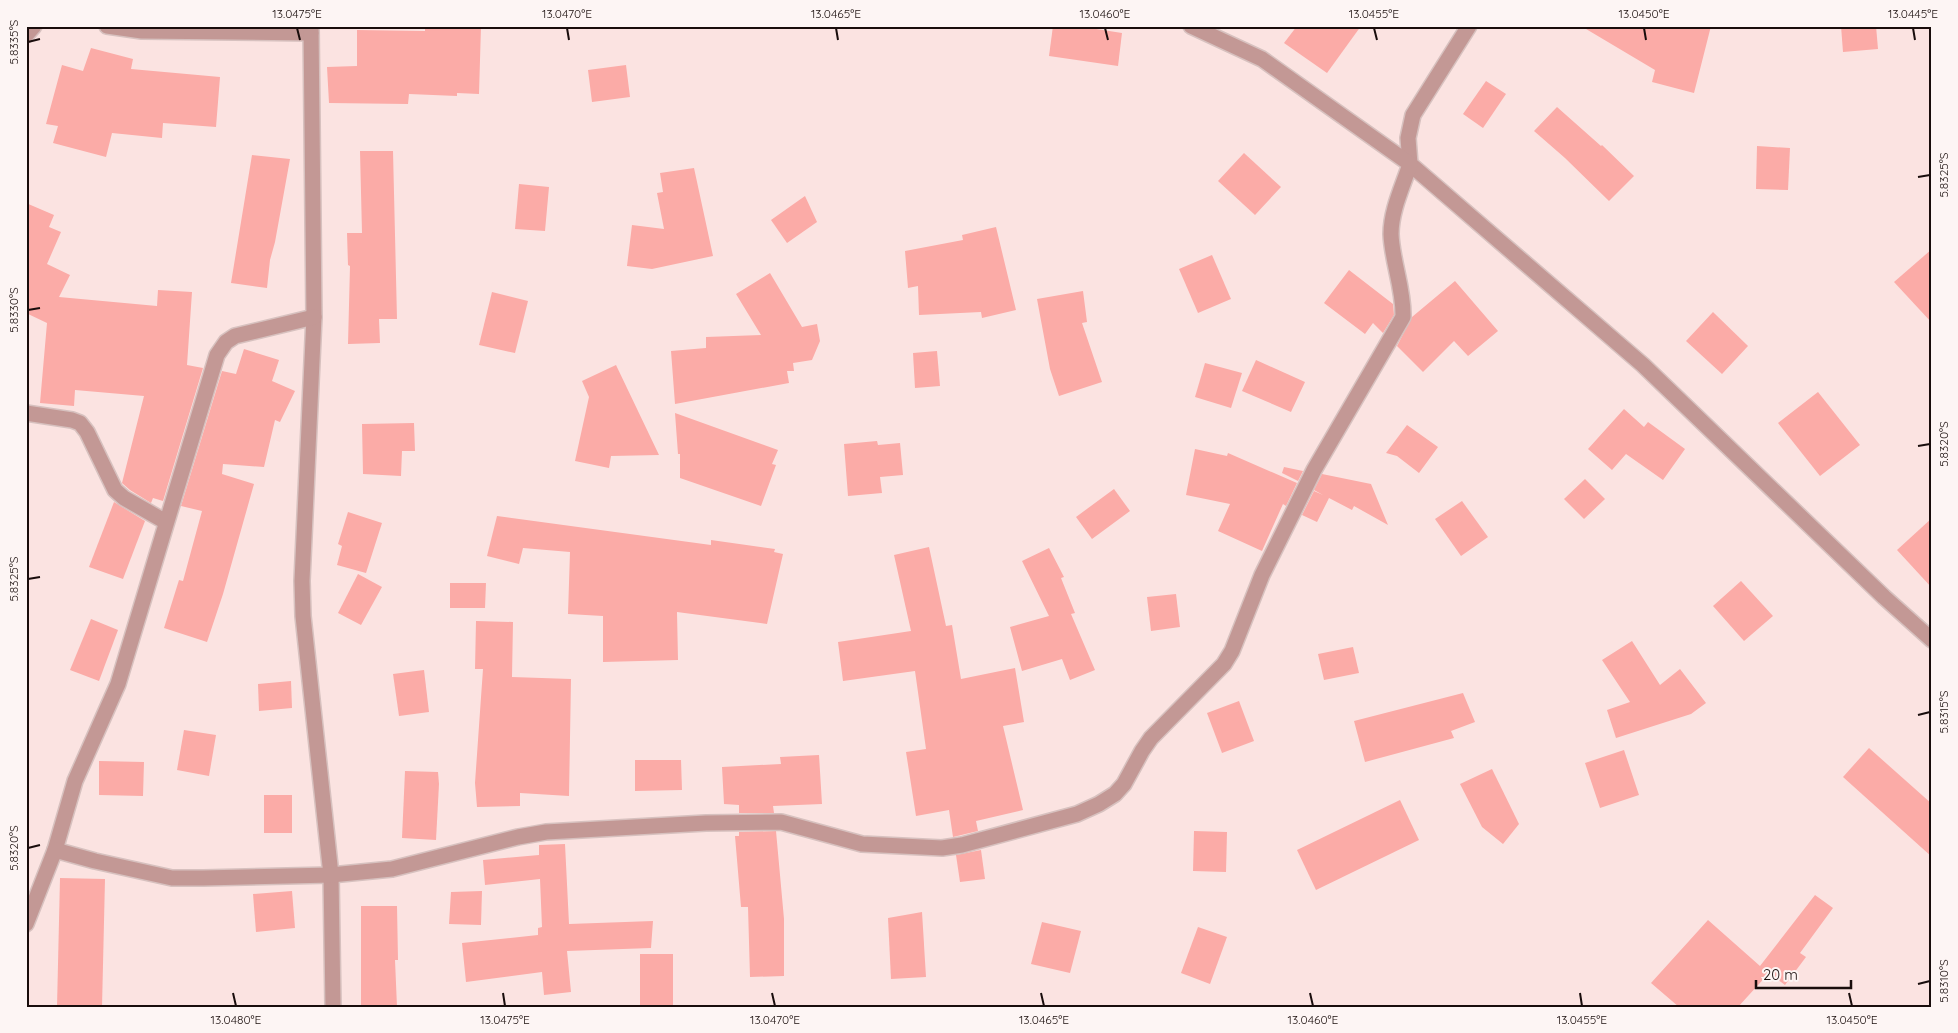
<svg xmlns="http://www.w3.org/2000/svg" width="1958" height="1033" viewBox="0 0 1958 1033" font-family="Quicksand,sans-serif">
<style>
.building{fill:#fbaba7}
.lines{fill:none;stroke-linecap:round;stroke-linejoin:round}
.street-casing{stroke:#d7c1bf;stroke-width:18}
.street{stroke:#c39895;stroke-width:15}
.ticks{fill:none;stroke:#190d0c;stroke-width:2}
.neatline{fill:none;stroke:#190d0c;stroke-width:2}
.ticks-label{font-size:12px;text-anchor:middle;fill:#190d0c}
</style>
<rect width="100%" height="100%" fill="#fbe3e1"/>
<g class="building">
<path d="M 425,26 L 481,26 L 479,94 L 457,93 L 457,96 L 409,94 L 408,104 L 329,103 L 327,67 L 357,66 L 357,30 L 425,31 Z"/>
<path d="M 1053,26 L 1077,26 L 1122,33 L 1118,66 L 1049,56 Z"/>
<path d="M 1297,26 L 1361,26 L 1327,73 L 1284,43 Z"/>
<path d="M 1581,26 L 1711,26 L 1694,93 L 1652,82 L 1655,70 Z"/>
<path d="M 1841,26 L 1876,26 L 1878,49 L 1843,52 Z"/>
<path d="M 91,48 L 133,59 L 131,69 L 220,77 L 216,127 L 163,123 L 162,138 L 112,133 L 106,157 L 53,143 L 58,126 L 46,124 L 62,65 L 83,71 Z"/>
<path d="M 626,65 L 630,97 L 592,102 L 588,70 Z"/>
<path d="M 1486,81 L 1506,94 L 1483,128 L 1463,114 Z"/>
<path d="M 1557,107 L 1601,146 L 1602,145 L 1634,176 L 1609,201 L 1565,158 L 1534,131 Z"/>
<path d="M 1757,146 L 1790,148 L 1788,190 L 1756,189 Z"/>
<path d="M 360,151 L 393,151 L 397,319 L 379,319 L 380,343 L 348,344 L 350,266 L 348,265 L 347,233 L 362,233 Z"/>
<path d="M 1244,153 L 1281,187 L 1255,215 L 1218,181 Z"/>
<path d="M 252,155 L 290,159 L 275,242 L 270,260 L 267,288 L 231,283 Z"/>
<path d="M 694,168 L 713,256 L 652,269 L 627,266 L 632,225 L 664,229 L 657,193 L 663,192 L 660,173 Z"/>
<path d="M 519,184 L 549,187 L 545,231 L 515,229 Z"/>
<path d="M 805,196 L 817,222 L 787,243 L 771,220 Z"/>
<path d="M 26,203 L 54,215 L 49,227 L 61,232 L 47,264 L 70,275 L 59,297 L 157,306 L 158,290 L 192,292 L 187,365 L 203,368 L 163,501 L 153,498 L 151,503 L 130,490 L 122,483 L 144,396 L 75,390 L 74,406 L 40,403 L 47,323 L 26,313 Z"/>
<path d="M 996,227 L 1016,310 L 982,318 L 981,312 L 919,315 L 918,286 L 908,288 L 905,251 L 963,240 L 962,235 Z"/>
<path d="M 1932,249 L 1932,323 L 1894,282 Z"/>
<path d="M 1212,255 L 1231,299 L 1198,313 L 1179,269 Z"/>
<path d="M 1349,270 L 1393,304 L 1394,315 L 1383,333 L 1373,323 L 1365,334 L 1324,303 Z"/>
<path d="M 770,273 L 802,327 L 817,324 L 820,341 L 812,360 L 793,363 L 794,371 L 787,371 L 789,383 L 675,404 L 671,351 L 706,348 L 706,337 L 761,335 L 736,294 Z"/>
<path d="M 1455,281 L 1498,331 L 1468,356 L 1454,341 L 1423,372 L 1397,346 L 1412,317 Z"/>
<path d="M 1083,291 L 1087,322 L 1082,323 L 1102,382 L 1059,396 L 1050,369 L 1037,299 Z"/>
<path d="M 492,292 L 528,301 L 515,353 L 479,345 Z"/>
<path d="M 1713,312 L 1748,346 L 1722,374 L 1686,341 Z"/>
<path d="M 244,349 L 279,360 L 272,381 L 295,391 L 280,422 L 275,420 L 264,467 L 223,464 L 222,474 L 254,484 L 223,594 L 207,642 L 164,628 L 179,580 L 183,581 L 202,511 L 181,506 L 222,371 L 236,374 Z"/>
<path d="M 937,351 L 940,386 L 915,388 L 913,353 Z"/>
<path d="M 1256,360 L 1305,382 L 1291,412 L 1242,391 Z"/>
<path d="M 1205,363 L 1242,373 L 1231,408 L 1195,397 Z"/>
<path d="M 616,365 L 659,455 L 611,456 L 609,468 L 575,461 L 589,397 L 582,381 Z"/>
<path d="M 1818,392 L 1860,445 L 1820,476 L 1778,423 Z"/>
<path d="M 1624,409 L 1644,427 L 1648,422 L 1685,449 L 1663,480 L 1626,454 L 1612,470 L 1588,449 Z"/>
<path d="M 675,413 L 778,450 L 772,464 L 776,465 L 761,506 L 680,478 L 680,454 L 678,454 Z"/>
<path d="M 414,423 L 415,451 L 402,451 L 401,476 L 363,474 L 362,424 Z"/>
<path d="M 1407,425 L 1438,447 L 1419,473 L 1397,456 L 1386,453 Z"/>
<path d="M 877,441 L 878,445 L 900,443 L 903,475 L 880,477 L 882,493 L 848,496 L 844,444 Z"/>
<path d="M 1195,449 L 1227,456 L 1228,453 L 1297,483 L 1286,506 L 1283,504 L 1262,551 L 1218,531 L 1230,504 L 1186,495 Z"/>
<path d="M 1284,467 L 1303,471 L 1298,481 L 1282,473 Z"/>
<path d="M 1322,474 L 1371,484 L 1388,525 L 1354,506 L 1352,510 L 1329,498 L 1317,522 L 1302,515 L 1314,491 L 1323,495 L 1314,490 Z"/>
<path d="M 1585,479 L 1605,499 L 1584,519 L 1564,499 Z"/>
<path d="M 1114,489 L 1130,511 L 1092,539 L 1076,517 Z"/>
<path d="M 1462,501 L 1488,537 L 1461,556 L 1435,519 Z"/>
<path d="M 114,502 L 145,521 L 123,579 L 89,567 Z"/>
<path d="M 348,512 L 382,523 L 366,573 L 337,565 L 342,546 L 338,544 Z"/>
<path d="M 497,516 L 711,545 L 711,540 L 775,549 L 774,552 L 783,554 L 767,624 L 677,612 L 678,660 L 603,662 L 603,616 L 568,614 L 570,552 L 523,548 L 519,564 L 487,556 Z"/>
<path d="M 1932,518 L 1932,588 L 1897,550 Z"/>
<path d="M 929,547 L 946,626 L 952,625 L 961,679 L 1015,668 L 1024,722 L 1003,726 L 1023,810 L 976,821 L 978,831 L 953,837 L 949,810 L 916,816 L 906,752 L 926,749 L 915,671 L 843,681 L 838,642 L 911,631 L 894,555 Z"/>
<path d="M 1049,548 L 1064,577 L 1061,578 L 1075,613 L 1071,614 L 1095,670 L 1070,680 L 1062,659 L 1022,671 L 1010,627 L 1049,616 L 1022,561 Z"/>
<path d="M 358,574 L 382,587 L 361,625 L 338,613 Z"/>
<path d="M 1741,581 L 1773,616 L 1744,641 L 1713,606 Z"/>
<path d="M 450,583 L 486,583 L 485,608 L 450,608 Z"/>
<path d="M 1176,594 L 1180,627 L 1151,631 L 1147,597 Z"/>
<path d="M 91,619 L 118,630 L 99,681 L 70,670 Z"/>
<path d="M 476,621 L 513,622 L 512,677 L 571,679 L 569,796 L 520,793 L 520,806 L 477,807 L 475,783 L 483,669 L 475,669 Z"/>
<path d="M 1632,641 L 1660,685 L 1680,669 L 1706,703 L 1691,714 L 1616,738 L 1607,710 L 1630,702 L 1602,660 Z"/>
<path d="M 1353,647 L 1359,673 L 1324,680 L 1318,654 Z"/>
<path d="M 424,670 L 429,712 L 399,716 L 393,674 Z"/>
<path d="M 291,681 L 292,708 L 259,711 L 258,684 Z"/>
<path d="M 1463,693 L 1475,722 L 1451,731 L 1454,738 L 1365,762 L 1354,721 Z"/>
<path d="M 1239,701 L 1254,741 L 1222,753 L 1207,713 Z"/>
<path d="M 184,730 L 216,735 L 209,776 L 177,770 Z"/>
<path d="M 1869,748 L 1932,804 L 1932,857 L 1843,777 Z"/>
<path d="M 1624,750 L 1639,795 L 1600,808 L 1585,763 Z"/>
<path d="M 819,755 L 822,804 L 773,806 L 774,813 L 739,813 L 739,805 L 724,804 L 722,767 L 781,764 L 780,757 Z"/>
<path d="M 635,760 L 681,760 L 682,790 L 635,791 Z"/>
<path d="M 99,761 L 144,762 L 143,796 L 99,795 Z"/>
<path d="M 1492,769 L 1519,824 L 1503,844 L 1482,827 L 1460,784 Z"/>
<path d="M 405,771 L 438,772 L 439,784 L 436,840 L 402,838 Z"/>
<rect x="264" y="795" width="28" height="38"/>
<path d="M 1400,800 L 1419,840 L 1316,890 L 1297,850 Z"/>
<path d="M 776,831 L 784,919 L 784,976 L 750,977 L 748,907 L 741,907 L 735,836 L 739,836 L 739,832 Z"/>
<path d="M 1194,831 L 1227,832 L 1226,872 L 1193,871 Z"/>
<path d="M 565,844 L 569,924 L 653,921 L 651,948 L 567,951 L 571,992 L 544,995 L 542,972 L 466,982 L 462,943 L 538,935 L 538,928 L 542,927 L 540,879 L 485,885 L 483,860 L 539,855 L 539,845 Z"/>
<path d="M 981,850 L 985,879 L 960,882 L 956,855 Z"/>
<path d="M 60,878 L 105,879 L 102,1007 L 57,1007 Z"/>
<path d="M 292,891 L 295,928 L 256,932 L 253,894 Z"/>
<path d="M 482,891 L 481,925 L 449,924 L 451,892 Z"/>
<path d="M 1815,895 L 1833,908 L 1800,953 L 1806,957 L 1785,985 L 1764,969 L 1769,973 L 1738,1007 L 1679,1007 L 1651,983 L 1708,920 L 1760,966 Z"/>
<path d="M 361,906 L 397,906 L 398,960 L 395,960 L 397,1007 L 361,1007 Z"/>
<path d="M 922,912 L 926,977 L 891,979 L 888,918 Z"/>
<path d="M 1042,922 L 1081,931 L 1070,973 L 1031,964 Z"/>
<path d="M 1198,927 L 1227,937 L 1210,984 L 1181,973 Z"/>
<rect x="640" y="954" width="33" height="53"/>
</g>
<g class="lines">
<defs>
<g id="street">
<path d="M 107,26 L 142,31 L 311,33"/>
<path d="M 311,26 L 314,317 L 302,581 L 303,616 L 331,875 L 333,1007"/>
<path d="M 1469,26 L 1413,115 L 1408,138 L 1410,164 L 1643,365 L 1884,597 L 1932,640"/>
<path d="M 26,35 L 34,26"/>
<path d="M 26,413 L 72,420 L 80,423 L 87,432 L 115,490 L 124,498 L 166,522"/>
<path d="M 55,850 L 75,781 L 118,684 L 217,355 L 226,342 L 235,336 L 314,317"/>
<path d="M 26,924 L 55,850 L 95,861 L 172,878 L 203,878 L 331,875 L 392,869 L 518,837 L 546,832 L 706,823 L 781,822 L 862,844 L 942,848 L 962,845 L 1077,814 L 1099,804 L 1115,794 L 1124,784 L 1142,751 L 1151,738 L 1224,664 L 1232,651 L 1262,575 L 1314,470 L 1403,317 C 1404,289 1392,262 1391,234 C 1391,210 1403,186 1410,164 L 1262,59 L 1191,26"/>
</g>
</defs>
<use href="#street" class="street-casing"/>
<use href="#street" class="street"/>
</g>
<path class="ticks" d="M 297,28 L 300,40M 567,28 L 569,40M 836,28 L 838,40M 1105,28 L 1108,40M 1374,28 L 1377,40M 1644,28 L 1646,40M 1913,28 L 1915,40M 28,42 L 40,39M 1918,177 L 1930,175M 28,310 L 40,308M 1918,446 L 1930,444M 28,579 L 40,577M 1918,715 L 1930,712M 28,848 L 40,845M 1918,984 L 1930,981M 233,993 L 236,1006M 503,993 L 505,1006M 772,993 L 775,1006M 1041,993 L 1044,1006M 1310,993 L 1313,1006M 1580,993 L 1582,1006M 1849,993 L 1852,1006"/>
<rect width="1958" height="1033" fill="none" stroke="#fdf5f4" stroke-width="55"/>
<path d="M1756 980v8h95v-8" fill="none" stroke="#190d0c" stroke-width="2.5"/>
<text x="1763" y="980" font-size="15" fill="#190d0c" stroke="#fdf5f4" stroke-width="4" paint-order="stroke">20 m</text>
<rect x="28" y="28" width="1902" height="978" class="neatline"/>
<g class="ticks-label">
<text x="297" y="18">13.0475°E</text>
<text x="567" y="18">13.0470°E</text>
<text x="836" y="18">13.0465°E</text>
<text x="1105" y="18">13.0460°E</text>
<text x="1374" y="18">13.0455°E</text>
<text x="1644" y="18">13.0450°E</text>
<text x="1913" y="18">13.0445°E</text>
<text transform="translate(14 42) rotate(-90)" y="4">5.8335°S</text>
<text transform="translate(1944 175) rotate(-90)" y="4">5.8325°S</text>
<text transform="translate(14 310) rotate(-90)" y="4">5.8330°S</text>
<text transform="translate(1944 444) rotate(-90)" y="4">5.8320°S</text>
<text transform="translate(14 579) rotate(-90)" y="4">5.8325°S</text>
<text transform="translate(1944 712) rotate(-90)" y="4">5.8315°S</text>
<text transform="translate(14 848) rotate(-90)" y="4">5.8320°S</text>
<text transform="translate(1944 981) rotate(-90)" y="4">5.8310°S</text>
<text x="236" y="1024">13.0480°E</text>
<text x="505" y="1024">13.0475°E</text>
<text x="775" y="1024">13.0470°E</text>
<text x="1044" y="1024">13.0465°E</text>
<text x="1313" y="1024">13.0460°E</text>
<text x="1582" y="1024">13.0455°E</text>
<text x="1852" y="1024">13.0450°E</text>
</g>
</svg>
